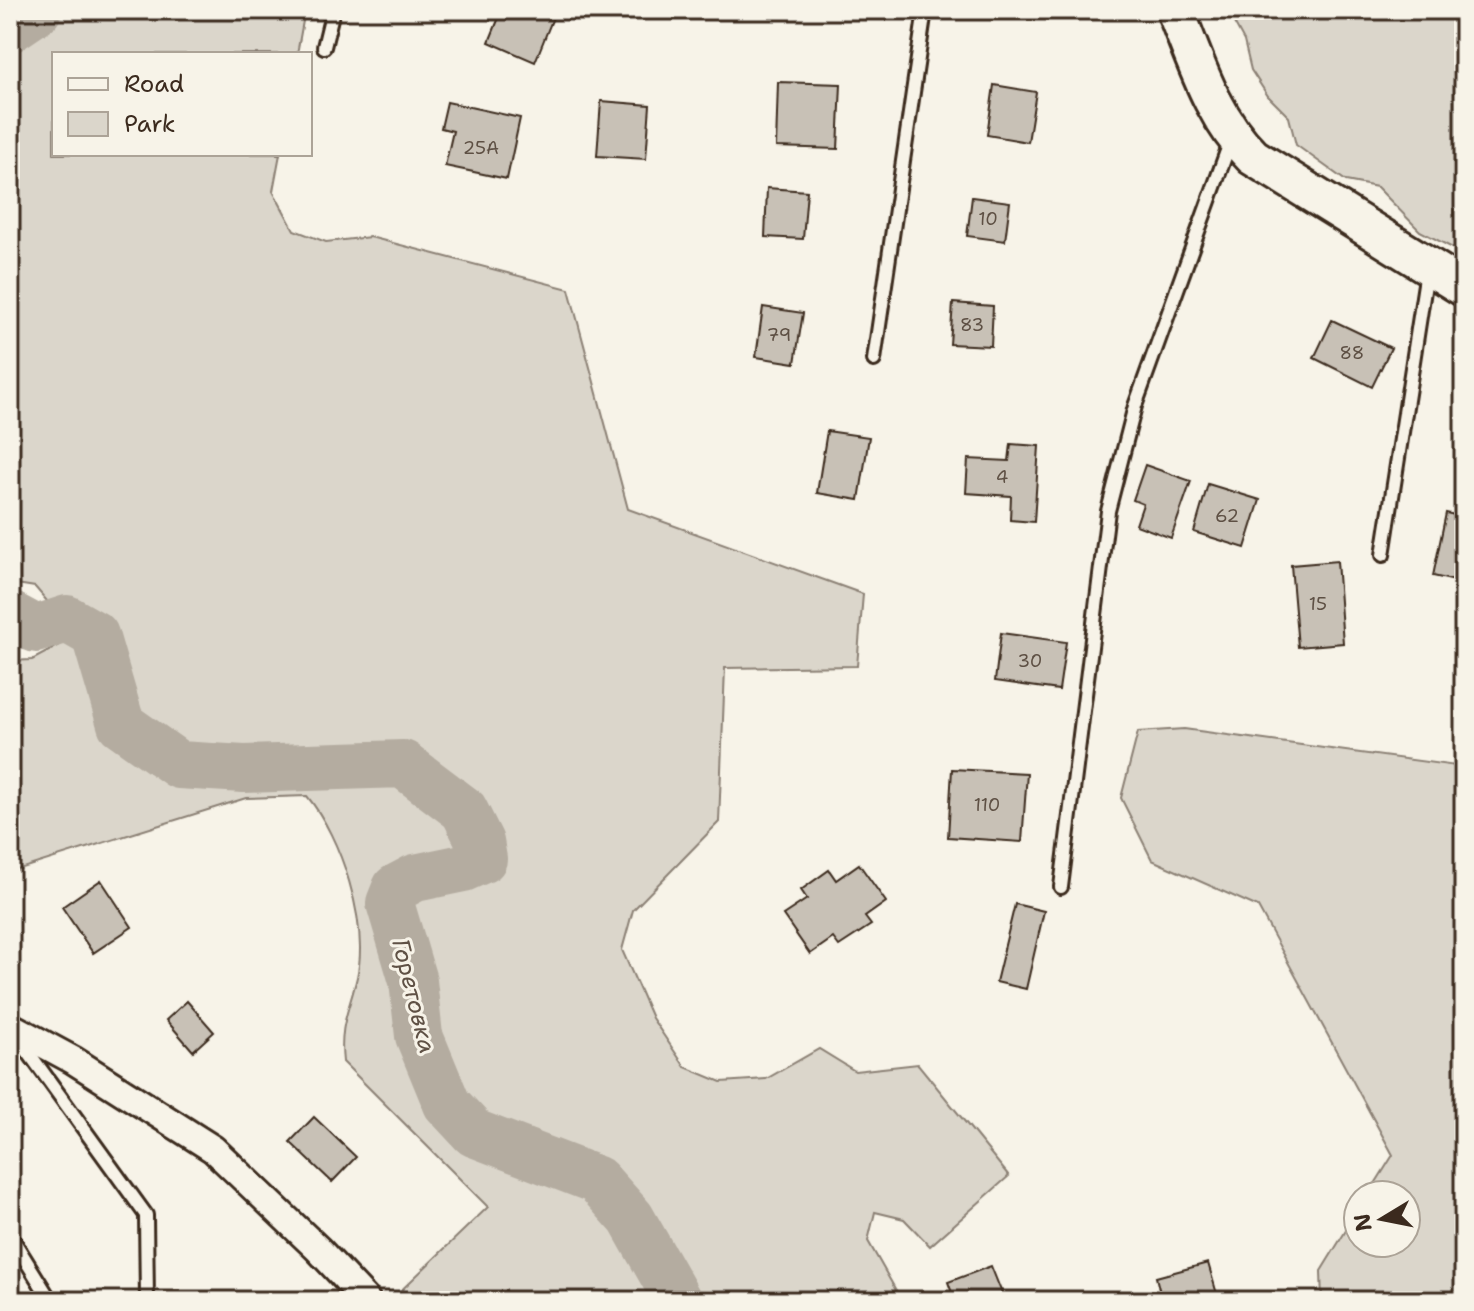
<svg xmlns="http://www.w3.org/2000/svg" width="1474" height="1311" viewBox="0 0 1474 1311" font-family="'Shantell Sans',sans-serif">
<style>
.green{fill:#dbd6cb;stroke:#8b8074;stroke-width:2}
.lines{fill:none;stroke-linecap:round;stroke-linejoin:round}
.river{stroke:#b4aca0;stroke-width:48}
.building{fill:#c8c1b6;stroke:#3b2a1e;stroke-width:2}
.lane-casing{stroke:#3b2a1e;stroke-width:18}
.street-casing{stroke:#3b2a1e;stroke-width:32}
.secondary-casing{stroke:#3b2a1e;stroke-width:42}
.lane{stroke:#f7f3e8;stroke-width:12}
.street{stroke:#f7f3e8;stroke-width:26}
.secondary{stroke:#f7f3e8;stroke-width:36}
.labels{text-anchor:middle;dominant-baseline:central;stroke-width:6;stroke-linejoin:round;paint-order:stroke}
.number-label{font-size:18px;fill:#5e5044}
.water-label{font-size:24px;font-style:italic;fill:#5f5145;stroke:#f7f3e8}
</style>
<rect width="100%" height="100%" fill="#f7f3e8"/>
<filter id="ink" filterUnits="userSpaceOnUse"><feTurbulence type="fractalNoise" baseFrequency=".0125" numOctaves="2"/><feDisplacementMap in="SourceGraphic" scale="16" xChannelSelector="R" yChannelSelector="G"/><feConvolveMatrix kernelMatrix="1 2 1 2 8 2 1 2 1" color-interpolation-filters="sRGB"/></filter>
<g filter="url(#ink)">
<g class="green">
<path d="M 10,10 L 305,10 L 297,54 L 54,54 L 54,154 L 280,154 L 273,191 L 294,230 L 326,242 L 370,237 L 569,289 L 628,509 L 863,594 L 857,666 L 725,668 L 719,822 L 633,910 L 622,950 L 652,1018 L 685,1067 L 721,1082 L 766,1079 L 819,1049 L 855,1071 L 918,1064 L 1009,1176 L 930,1246 L 904,1219 L 875,1212 L 868,1241 L 902,1301 L 390,1301 L 488,1207 L 343,1062 C 339,1025 349,1011 357,977 C 369,924 341,837 307,796 L 246,798 L 10,872 L 10,661 L 32,660 L 77,636 L 35,587 L 10,583 Z"/>
<path d="M 1227,10 L 1464,10 L 1464,254 L 1420,231 L 1377,187 L 1346,181 L 1296,145 L 1289,117 L 1268,96 L 1251,70 L 1244,41 Z"/>
<path d="M 1184,729 L 1464,767 L 1464,1301 L 1322,1301 L 1321,1271 L 1358,1211 L 1358,1243 L 1406,1243 L 1406,1195 L 1368,1195 L 1393,1155 L 1258,907 L 1152,860 L 1121,798 L 1138,732 Z"/>
</g>
<g class="lines">
<g class="river">
<path d="M 10,29 L 38,10"/>
<path d="M 10,615 L 36,629 L 67,619 L 95,635 L 121,724 L 179,765 L 244,769 L 403,764 L 464,810 L 480,842 L 483,859 L 463,868 L 415,878 L 396,888 L 390,903 L 413,981 L 419,1036 L 447,1104 L 474,1133 L 597,1180 L 631,1218 L 678,1301"/>
</g>
</g>
<g class="building">
<path d="M 502,10 L 556,10 L 535,62 L 489,42 Z"/>
<path d="M 778,82 L 841,84 L 838,149 L 776,147 Z"/>
<path d="M 994,85 L 1036,92 L 1028,142 L 987,135 Z"/>
<path d="M 601,101 L 650,105 L 646,159 L 597,156 Z"/>
<path d="M 447,102 L 520,118 L 507,179 L 445,166 L 453,131 L 441,128 Z"/>
<path d="M 767,188 L 807,191 L 803,239 L 765,237 Z"/>
<path d="M 972,197 L 1010,202 L 1005,241 L 967,236 Z"/>
<path d="M 953,303 L 993,306 L 991,346 L 950,344 Z"/>
<path d="M 763,307 L 803,313 L 795,363 L 756,357 Z"/>
<path d="M 1332,320 L 1391,348 L 1372,387 L 1314,358 Z"/>
<path d="M 827,431 L 869,437 L 859,500 L 817,493 Z"/>
<path d="M 1011,444 L 1039,446 L 1034,522 L 1010,520 L 1011,496 L 966,493 L 968,459 L 1009,461 Z"/>
<path d="M 1145,465 L 1191,481 L 1171,538 L 1136,525 L 1143,504 L 1133,500 Z"/>
<path d="M 1208,484 L 1260,500 L 1245,548 L 1194,532 Z"/>
<path d="M 1446,513 L 1464,517 L 1464,583 L 1433,576 Z"/>
<path d="M 1337,561 L 1343,643 L 1298,647 L 1291,565 Z"/>
<path d="M 1001,633 L 1066,642 L 1059,690 L 995,681 Z"/>
<path d="M 952,769 L 1027,773 L 1022,842 L 948,837 Z"/>
<path d="M 859,864 L 886,902 L 865,917 L 871,925 L 839,946 L 833,938 L 810,954 L 783,915 L 807,899 L 801,890 L 829,870 L 836,880 Z"/>
<path d="M 101,880 L 132,927 L 93,953 L 62,907 Z"/>
<path d="M 1015,904 L 1044,911 L 1026,989 L 996,982 Z"/>
<path d="M 187,1001 L 214,1032 L 193,1051 L 166,1020 Z"/>
<path d="M 314,1117 L 356,1157 L 332,1182 L 290,1142 Z"/>
<path d="M 1208,1263 L 1219,1301 L 1162,1301 L 1156,1277 Z"/>
<path d="M 991,1266 L 1005,1301 L 955,1301 L 948,1282 Z"/>
</g>
<g class="lines">
<defs>
<g id="lane">
<path d="M 324,47 L 333,10"/>
<path d="M 874,360 L 925,10"/>
<path d="M 1383,555 L 1427,271"/>
<path d="M 1061,887 L 1108,511 L 1135,406 L 1231,140"/>
<path d="M 18,1038 L 146,1215 L 147,1301"/>
<path d="M 10,1235 L 51,1301"/>
</g>
<path id="street" d="M 10,1026 L 73,1060 L 213,1149 L 318,1249 L 367,1301"/>
<path id="secondary" d="M 1175,10 C 1196,62 1212,117 1253,157 L 1464,288"/>
</defs>
<use href="#lane" class="lane-casing"/>
<use href="#street" class="street-casing"/>
<use href="#secondary" class="secondary-casing"/>
<use href="#lane" class="lane"/>
<use href="#street" class="street"/>
<use href="#secondary" class="secondary"/>
</g>
</g>
<g class="labels">
<g class="number-label">
<text x="481" y="148">25А</text>
<text x="988" y="219">10</text>
<text x="972" y="325">83</text>
<text x="779" y="335">79</text>
<text x="1352" y="353">88</text>
<text x="1002" y="477">4</text>
<text x="1227" y="516">62</text>
<text x="1318" y="604">15</text>
<text x="1030" y="661">30</text>
<text x="987" y="805">110</text>
</g>
<g class="water-label">
<text transform="translate(414 996) rotate(76)">Горетовка</text>
</g>
</g>
<rect width="1474" height="1311" fill="none" stroke="#f7f3e8" stroke-width="40"/>
<rect x="20" y="20" width="1434" height="1271" fill="none" stroke="#3b2a1e" stroke-width="3" filter="url(#ink)"/>
<rect x="52" y="52" width="260" height="104" fill="#f7f3e8" stroke="#aca397" stroke-width="2"/>
<rect x="68" y="78" width="40" height="12" fill="#f7f3e8" stroke="#aca397" stroke-width="2"/>
<text x="124" y="92" font-size="24" fill="#3b2a1e">Road</text>
<rect x="68" y="112" width="40" height="24" fill="#dbd6cb" stroke="#aca397" stroke-width="2"/>
<text x="124" y="132" font-size="24" fill="#3b2a1e">Park</text>
<g transform="translate(1382 1219) rotate(260)"><circle r="38" fill="#f7f3e8" stroke="#aca397" stroke-width="2"/>
<path d="M0-6L14 30L0 20L-14 30Z" fill="#3b2a1e"/>
<text y="-12" font-size="22" font-weight="bold" text-anchor="middle" fill="#3b2a1e">N</text>
</g>
</svg>
